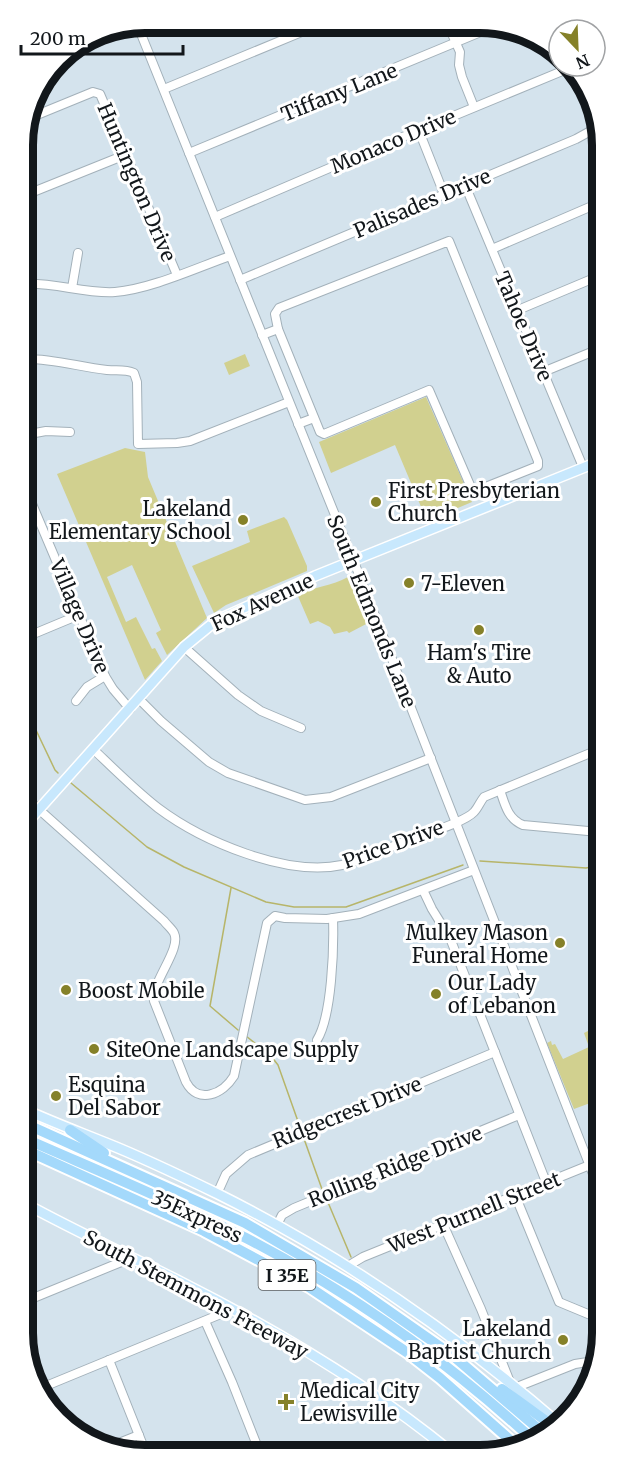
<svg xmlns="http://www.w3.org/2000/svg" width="625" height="1478" viewBox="0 0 625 1478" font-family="Merriweather,serif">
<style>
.green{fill:#d1d08f}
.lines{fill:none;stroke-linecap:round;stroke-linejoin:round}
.stream{stroke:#b7b569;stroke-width:1.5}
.minor-casing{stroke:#a3b1ba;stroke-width:10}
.major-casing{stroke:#fff;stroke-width:12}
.highway-casing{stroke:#fff;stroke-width:14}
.minor{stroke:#fff;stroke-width:8}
.major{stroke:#c8e8fd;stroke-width:9}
.highway{stroke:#a4d9fb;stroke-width:10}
.poi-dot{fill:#858129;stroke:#fff;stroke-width:2}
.labels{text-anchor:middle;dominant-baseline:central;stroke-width:6;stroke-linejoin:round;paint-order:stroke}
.shield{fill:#fff;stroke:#595d5f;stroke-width:1.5}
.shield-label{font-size:18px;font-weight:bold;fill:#12171b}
.street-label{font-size:20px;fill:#12171b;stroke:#fff}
.poi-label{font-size:20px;fill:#12171b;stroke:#fff;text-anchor:start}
.rim{fill:none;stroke:#12171b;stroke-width:8}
</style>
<rect width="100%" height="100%" fill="#d4e3ed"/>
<g class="green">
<path d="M 245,354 L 250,366 L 229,375 L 224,363 Z"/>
<path d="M 426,397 L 472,502 L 427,521 L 395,445 L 331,473 L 319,442 Z"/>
<path d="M 125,448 L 145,452 L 148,477 L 153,489 L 207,618 L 167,655 L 156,633 L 161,630 L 132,565 L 107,577 L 126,622 L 136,617 L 152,649 L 155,648 L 162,661 L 145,680 L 57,474 Z"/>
<path d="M 284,517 L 287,520 L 307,566 L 307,571 L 226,605 L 214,613 L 192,566 L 250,542 L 247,531 Z"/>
<path d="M 348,577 L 352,577 L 370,622 L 349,633 L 347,631 L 334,634 L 330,627 L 318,621 L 310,624 L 297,594 C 314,587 332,586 348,577 Z"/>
<path d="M 601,868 L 601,920 L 596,906 L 592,908 L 600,903 C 594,893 594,881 594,870 Z"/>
<path d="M 588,1031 L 596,1048 L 601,1046 L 601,1099 L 574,1109 L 547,1043 L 551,1041 L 552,1045 L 555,1044 L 563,1059 L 589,1047 L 584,1033 Z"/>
</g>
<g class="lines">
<g class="stream">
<path d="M 25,707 L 55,770 L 58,773"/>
<path d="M 71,783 L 147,847 L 184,867 L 266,902 L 294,907 L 346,907 L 463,865"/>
<path d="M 480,861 L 586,868 L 601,865"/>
<path d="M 231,888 L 210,1006 L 238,1030"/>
<path d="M 246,1036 L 271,1056 L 278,1065 L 300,1127"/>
<path d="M 303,1136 L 323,1192"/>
<path d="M 327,1200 L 351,1257"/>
</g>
<defs>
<g id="minor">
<path d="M 137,24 L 358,572 L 602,1197"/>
<path d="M 448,25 L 460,52 L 459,65 L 462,77 L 474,107"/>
<path d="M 164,89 L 321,24"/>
<path d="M 27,119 L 93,92 L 100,94 L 177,275"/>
<path d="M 419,131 L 444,194"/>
<path d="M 189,153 L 488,29"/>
<path d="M 465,185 L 583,467"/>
<path d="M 23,196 L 125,155"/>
<path d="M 215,217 L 381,146 L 572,67"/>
<path d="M 449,241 L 538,461 L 538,466 L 473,492 L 429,390 L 324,434 L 320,432 L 278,329 L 275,314 L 279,308 Z"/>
<path d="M 492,249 L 599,203"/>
<path d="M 240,280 L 576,139 L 596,128 L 598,121"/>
<path d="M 23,284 C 55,282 84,294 115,292 C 151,289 196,268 230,256"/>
<path d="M 72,288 L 78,253"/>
<path d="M 518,310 L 599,276"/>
<path d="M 262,335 L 278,329"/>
<path d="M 23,359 C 52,358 79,367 107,370 C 117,371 125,369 134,373 L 137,382 L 138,444 L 177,443 L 190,441 L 289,402"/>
<path d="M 543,372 L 599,349"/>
<path d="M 298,424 L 314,418"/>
<path d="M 24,435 L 46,431 L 70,432"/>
<path d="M 498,483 L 504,499"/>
<path d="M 24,485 L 105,676 L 113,689 L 130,709"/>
<path d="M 493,485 L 499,501"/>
<path d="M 31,635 L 79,615"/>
<path d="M 184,647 L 238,695 L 261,711 L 301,728"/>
<path d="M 139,699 L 161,721 L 209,762 L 228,773 L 305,800 L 331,797 L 431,758"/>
<path d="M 76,701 L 87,687 L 105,676"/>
<path d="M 93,749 C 114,769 135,790 158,808 C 202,841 286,877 342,865 C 364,860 385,849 406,841 C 421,835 464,823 474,812 C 478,808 480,802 484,797 L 600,749"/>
<path d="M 500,790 C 505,805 508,819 523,825 L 588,831 L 601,827"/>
<path d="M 25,797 L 164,921 C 167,925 172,929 174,933 C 182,949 151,982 154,1001 L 186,1082 C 198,1105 223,1094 234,1076 L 267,923 L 275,916 L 285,918 L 327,919 L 359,914 L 474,870"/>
<path d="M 423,890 L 432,909 L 450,938 L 546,1182"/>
<path d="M 317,1040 C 332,1016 334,947 333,918"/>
<path d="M 217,1194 L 226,1174 L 248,1155 L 495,1052"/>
<path d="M 515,1195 L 559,1302 L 600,1319 L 602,1326"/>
<path d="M 26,1213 L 35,1209"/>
<path d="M 443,1224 L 481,1309 L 510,1382"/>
<path d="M 277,1225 L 282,1215 L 294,1208 L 519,1115"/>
<path d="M 348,1266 L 363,1257 L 602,1160"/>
<path d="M 26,1301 L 131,1258"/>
<path d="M 205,1321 L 232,1382 L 260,1453"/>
<path d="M 109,1360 L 146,1453"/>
<path d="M 517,1387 L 575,1364 L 594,1361"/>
<path d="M 41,1388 L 233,1309"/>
<path d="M 109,1447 L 139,1435"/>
</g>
<g id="major">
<path d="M 25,825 L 184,647 L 217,620 L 315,576 L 600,461"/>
<path d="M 26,1110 C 52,1122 79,1132 106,1143 C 144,1158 181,1176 218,1194 C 341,1255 454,1333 558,1423"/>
<path d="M 26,1204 C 77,1232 130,1256 181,1282 C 276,1330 369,1385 451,1452"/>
</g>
<g id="highway">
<path d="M 26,1124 L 245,1223 L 356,1288 L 452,1355 L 542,1432"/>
<path d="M 70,1130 L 104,1153"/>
<path d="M 26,1139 C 99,1171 174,1202 246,1238 C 350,1292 446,1360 532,1439"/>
<path d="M 26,1150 L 204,1231 L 309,1287 L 408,1353 L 440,1378 L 518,1447"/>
<path d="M 502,1389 L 553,1426"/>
</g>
</defs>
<use href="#minor" class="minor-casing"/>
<use href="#major" class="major-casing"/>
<use href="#highway" class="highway-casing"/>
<use href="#minor" class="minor"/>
<use href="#major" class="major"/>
<use href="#highway" class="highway"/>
</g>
<g class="poi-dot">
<circle cx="376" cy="502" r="6"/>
<circle cx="243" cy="520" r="6"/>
<circle cx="409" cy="583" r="6"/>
<circle cx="479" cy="630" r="6"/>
<circle cx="560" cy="943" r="6"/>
<circle cx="66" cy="990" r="6"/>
<circle cx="436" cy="994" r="6"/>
<circle cx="94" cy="1049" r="6"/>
<circle cx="56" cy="1096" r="6"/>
<circle cx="563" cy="1340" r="6"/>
<path d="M283 1393h6v6h6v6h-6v6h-6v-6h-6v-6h6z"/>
</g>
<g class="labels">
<rect class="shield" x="258.5" y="1260" width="57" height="30" rx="4.5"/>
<g class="shield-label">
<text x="287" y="1275">I 35E</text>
</g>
<g class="street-label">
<text transform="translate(339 92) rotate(-22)">Tiffany Lane</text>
<text transform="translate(393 141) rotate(-23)">Monaco Drive</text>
<text transform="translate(137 182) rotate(67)">Huntington Drive</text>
<text transform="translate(422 203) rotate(-23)">Palisades Drive</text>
<text transform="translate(524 326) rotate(67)">Tahoe Drive</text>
<text transform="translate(262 602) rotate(-25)">Fox Avenue</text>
<text transform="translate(372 611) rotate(68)">South Edmonds Lane</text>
<text transform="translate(80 616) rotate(67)">Village Drive</text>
<text transform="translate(393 844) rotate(-20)">Price Drive</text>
<text transform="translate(347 1112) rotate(-22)">Ridgecrest Drive</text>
<text transform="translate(395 1166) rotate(-22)">Rolling Ridge Drive</text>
<text transform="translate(474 1212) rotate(-22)">West Purnell Street</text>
<text transform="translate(197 1216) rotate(25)">35Express</text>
<text transform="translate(196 1294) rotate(28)">South Stemmons Freeway</text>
</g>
<g class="poi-label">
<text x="388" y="490">First Presbyterian<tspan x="388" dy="23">Church</tspan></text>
<text x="231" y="508" text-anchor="end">Lakeland<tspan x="231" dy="23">Elementary School</tspan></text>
<text x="421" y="583">7-Eleven</text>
<text x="479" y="652" text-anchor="middle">Ham's Tire<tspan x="479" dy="23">&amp; Auto</tspan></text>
<text x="548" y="932" text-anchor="end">Mulkey Mason<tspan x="548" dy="23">Funeral Home</tspan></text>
<text x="448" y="982">Our Lady<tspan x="448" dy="23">of Lebanon</tspan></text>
<text x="78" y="990">Boost Mobile</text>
<text x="106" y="1049">SiteOne Landscape Supply</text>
<text x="68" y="1084">Esquina<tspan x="68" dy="23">Del Sabor</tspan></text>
<text x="551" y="1328" text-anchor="end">Lakeland<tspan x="551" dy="23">Baptist Church</tspan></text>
<text x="300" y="1390">Medical City<tspan x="300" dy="23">Lewisville</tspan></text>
</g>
</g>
<path d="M0 0H625V1478H0ZM145 33H480A112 112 0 0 1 592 145V1333A112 112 0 0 1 480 1445H145A112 112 0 0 1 33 1333V145A112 112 0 0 1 145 33Z" fill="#fff" fill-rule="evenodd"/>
<path class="rim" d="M145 33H480A112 112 0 0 1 592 145V1333A112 112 0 0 1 480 1445H145A112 112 0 0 1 33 1333V145A112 112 0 0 1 145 33Z"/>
<g transform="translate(577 48) rotate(157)"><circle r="28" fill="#ffffff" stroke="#a0a2a4" stroke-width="1.5"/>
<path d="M0-4.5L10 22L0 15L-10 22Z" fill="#858129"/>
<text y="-9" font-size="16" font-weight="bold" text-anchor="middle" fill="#12171b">N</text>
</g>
<path d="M21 45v9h162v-9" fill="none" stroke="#12171b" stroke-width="3"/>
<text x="30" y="45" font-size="18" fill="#12171b" stroke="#ffffff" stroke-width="4.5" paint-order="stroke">200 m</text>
</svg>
